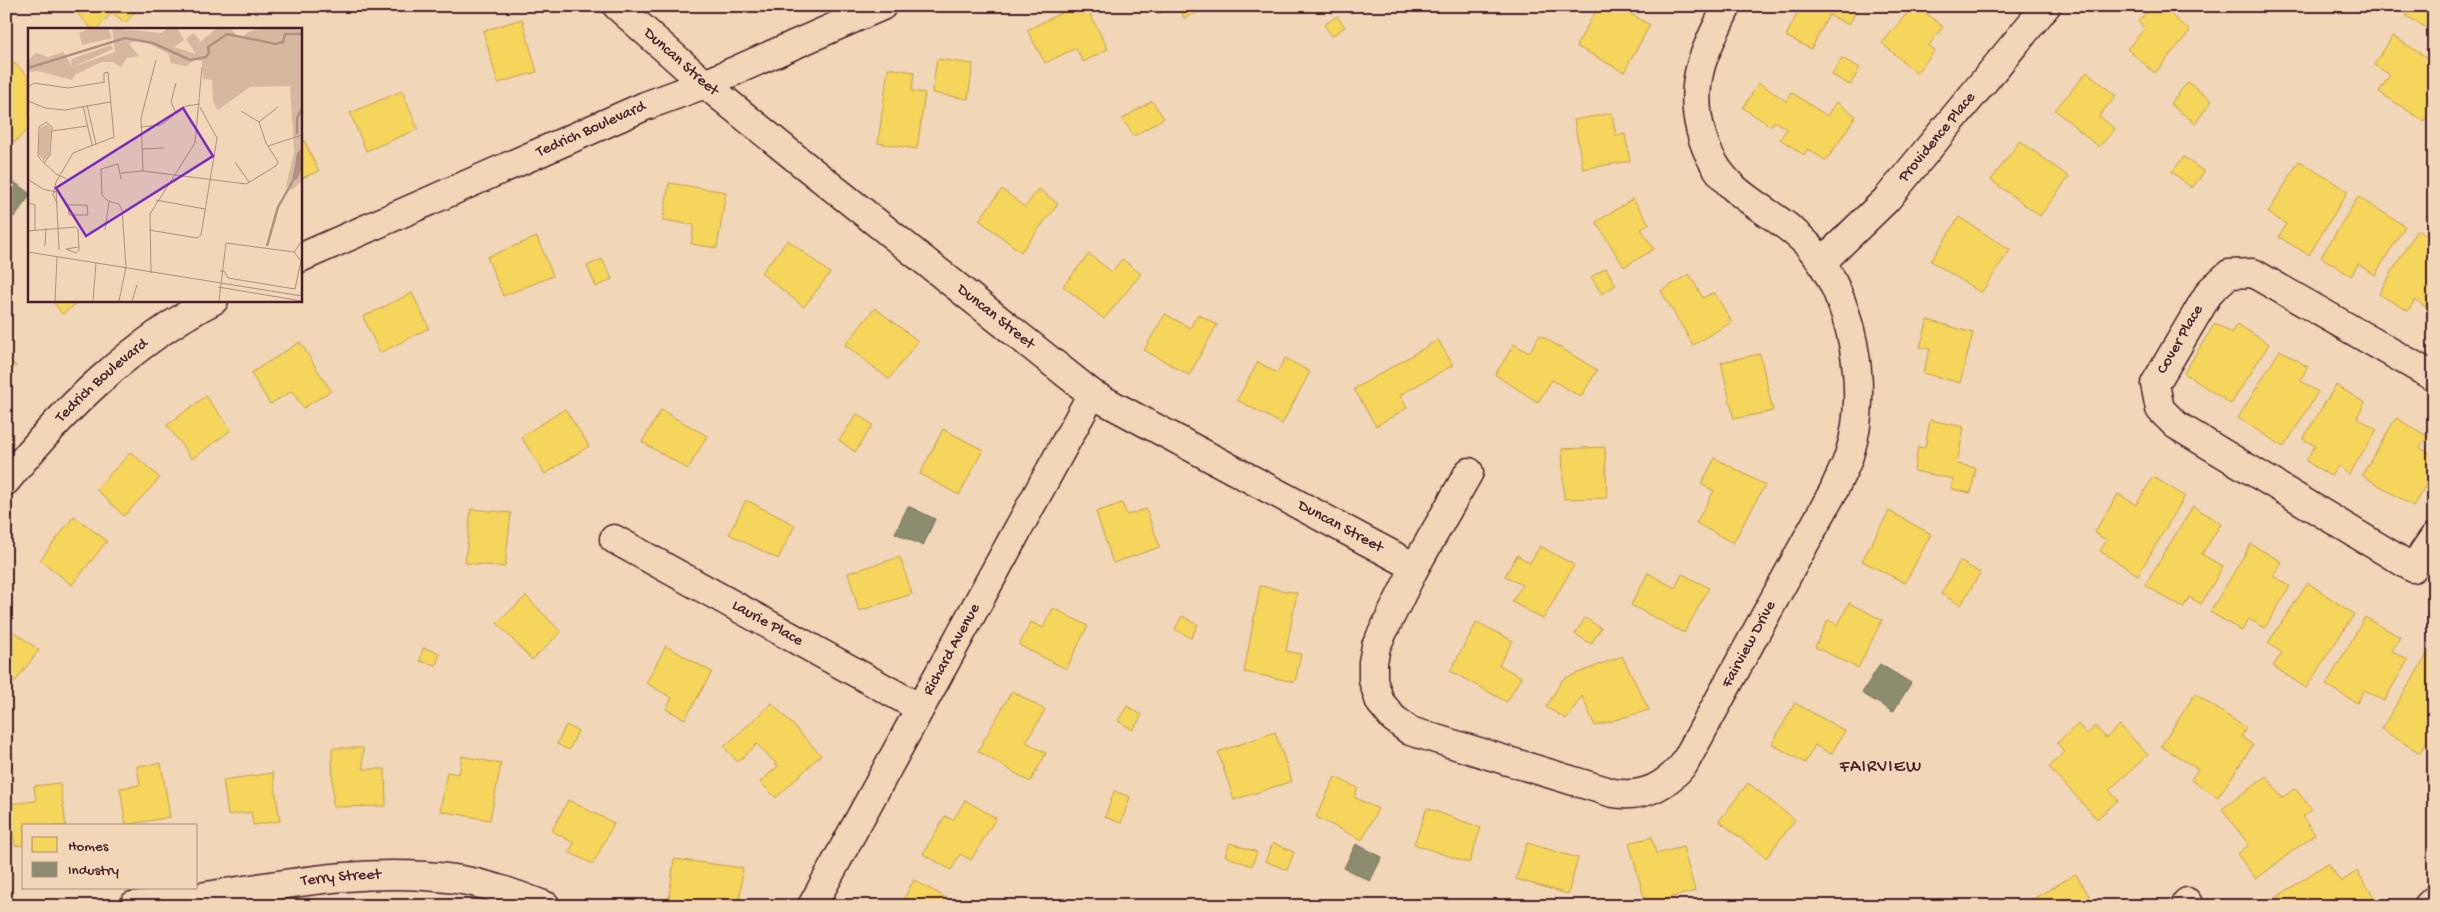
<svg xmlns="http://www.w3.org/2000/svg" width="2440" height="912" viewBox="0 0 2440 912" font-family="'Gochi Hand',sans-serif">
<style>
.homes{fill:#f6d55c;stroke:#c29e4d}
.industry{fill:#8c8c6e;stroke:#786b5a}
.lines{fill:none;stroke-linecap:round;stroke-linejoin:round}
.minor-casing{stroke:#4a1f2b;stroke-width:31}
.minor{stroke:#f1d6b8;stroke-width:28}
.labels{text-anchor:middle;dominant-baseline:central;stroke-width:5;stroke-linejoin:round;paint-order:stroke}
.street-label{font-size:16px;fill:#4a1f2b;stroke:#f1d6b8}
.neighbourhood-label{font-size:18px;letter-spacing:1px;fill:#4a1f2b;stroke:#f1d6b8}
.inset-river{fill:none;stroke:#b19082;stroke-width:2.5}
.inset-road{fill:none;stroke:#ae8d80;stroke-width:1}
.view{fill:#7b2cbf;fill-opacity:0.15;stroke:#7b2cbf;stroke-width:2.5}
.inset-edge{fill:none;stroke:#4a1f2b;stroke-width:2.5}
</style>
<rect width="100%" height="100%" fill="#f1d6b8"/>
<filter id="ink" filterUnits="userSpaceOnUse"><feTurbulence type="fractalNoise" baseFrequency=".02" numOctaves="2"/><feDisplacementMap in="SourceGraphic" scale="10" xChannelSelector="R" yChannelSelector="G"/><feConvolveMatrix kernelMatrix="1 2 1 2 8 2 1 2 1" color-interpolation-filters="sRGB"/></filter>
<g filter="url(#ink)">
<g class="homes">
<path d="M 70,6 L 140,6 L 125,23 L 112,12 L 97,29 L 92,29 Z"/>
<path d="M 1075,6 L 1086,6 L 1108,49 L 1083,62 L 1076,48 L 1045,63 L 1027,30 Z"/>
<path d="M 1154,6 L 1176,6 L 1157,14 Z"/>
<path d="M 1179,6 L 1208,6 L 1209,8 L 1184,18 Z"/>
<path d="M 1599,6 L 1617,6 L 1650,25 L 1624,72 L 1576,46 Z"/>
<path d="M 1801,6 L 1859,6 L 1849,25 L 1829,15 L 1811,49 L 1786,36 Z"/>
<path d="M 1913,6 L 1918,6 L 1943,27 L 1929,45 L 1935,51 L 1916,73 L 1882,43 Z"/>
<path d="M 2152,6 L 2161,6 L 2190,31 L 2155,73 L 2127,49 L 2145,28 L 2138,22 Z"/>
<path d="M 2412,6 L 2434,6 L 2434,32 L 2406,16 Z"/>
<path d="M 1337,16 L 1345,27 L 1332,36 L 1324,25 Z"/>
<path d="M 522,19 L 537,72 L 498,83 L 483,31 Z"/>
<path d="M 2393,36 L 2434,62 L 2434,105 L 2424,121 L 2379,92 L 2390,75 L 2374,65 Z"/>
<path d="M 1842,58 L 1860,68 L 1850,85 L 1832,75 Z"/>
<path d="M 937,59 L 973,64 L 968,99 L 932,93 Z"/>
<path d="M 14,63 L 29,77 L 29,128 L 15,142 L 6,134 L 6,71 Z"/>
<path d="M 888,68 L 914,72 L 912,91 L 925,93 L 917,149 L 878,143 Z"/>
<path d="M 2087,72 L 2116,96 L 2099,116 L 2115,129 L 2099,147 L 2055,110 Z"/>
<path d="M 2188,82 L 2212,101 L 2195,123 L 2170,104 Z"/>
<path d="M 1759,83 L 1786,101 L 1791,92 L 1827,116 L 1836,102 L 1856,116 L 1826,161 L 1808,149 L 1804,155 L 1780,139 L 1787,129 L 1774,121 L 1771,126 L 1743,108 Z"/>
<path d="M 402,91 L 418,129 L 366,151 L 350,113 Z"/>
<path d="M 1152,101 L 1164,118 L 1134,136 L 1122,119 Z"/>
<path d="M 1612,113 L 1616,136 L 1625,134 L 1630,161 L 1583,169 L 1574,120 Z"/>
<path d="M 300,132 L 319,171 L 300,179 Z"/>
<path d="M 2020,141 L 2069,177 L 2040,216 L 1991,180 Z"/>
<path d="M 2184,157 L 2204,172 L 2192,188 L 2172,172 Z"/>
<path d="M 2299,161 L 2348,191 L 2309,255 L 2279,237 L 2286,224 L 2268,213 Z"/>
<path d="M 669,183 L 726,192 L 717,248 L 691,244 L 694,225 L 663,220 Z"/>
<path d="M 1002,189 L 1025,207 L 1039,189 L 1058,204 L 1021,252 L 979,220 Z"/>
<path d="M 2358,197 L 2405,226 L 2375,275 L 2358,264 L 2351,276 L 2321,257 Z"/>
<path d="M 1633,199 L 1649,224 L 1641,229 L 1654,249 L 1624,267 L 1596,222 Z"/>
<path d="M 1959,217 L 2010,250 L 1981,293 L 1931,261 Z"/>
<path d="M 2417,230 L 2434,240 L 2433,311 L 2415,300 L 2408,311 L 2379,294 Z"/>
<path d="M 537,237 L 553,276 L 503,296 L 487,257 Z"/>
<path d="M 788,240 L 830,273 L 804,307 L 761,273 Z"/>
<path d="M 1089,254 L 1112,272 L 1122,259 L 1141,274 L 1104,319 L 1063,286 Z"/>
<path d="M 602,259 L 612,279 L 596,287 L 587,266 Z"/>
<path d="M 1606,268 L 1616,285 L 1602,294 L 1591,277 Z"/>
<path d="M 1689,274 L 1703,298 L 1714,292 L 1732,322 L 1693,345 L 1661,291 Z"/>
<path d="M 412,293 L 429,328 L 380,353 L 363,317 Z"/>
<path d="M 52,300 L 81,300 L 62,314 Z"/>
<path d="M 875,308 L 918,341 L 889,379 L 845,345 Z"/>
<path d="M 1165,314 L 1190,328 L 1198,314 L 1217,325 L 1189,375 L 1144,350 Z"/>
<path d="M 1928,320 L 1973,333 L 1960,383 L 1923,373 L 1930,349 L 1920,347 Z"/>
<path d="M 2215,323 L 2231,333 L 2237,324 L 2269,344 L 2231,404 L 2184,373 Z"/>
<path d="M 1540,335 L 1597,370 L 1581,397 L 1552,380 L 1538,402 L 1495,375 L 1514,344 L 1529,353 Z"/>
<path d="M 1438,340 L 1453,365 L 1400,395 L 1407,408 L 1376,426 L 1354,389 Z"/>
<path d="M 300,342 L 331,391 L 303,408 L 292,391 L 270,404 L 251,373 Z"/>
<path d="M 2280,350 L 2308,367 L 2300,380 L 2318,392 L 2284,447 L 2238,418 Z"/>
<path d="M 1760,354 L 1773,411 L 1734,419 L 1721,362 Z"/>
<path d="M 6,356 L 16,366 L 6,376 Z"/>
<path d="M 1285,358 L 1310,372 L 1282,424 L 1237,400 L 1258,362 L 1277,373 Z"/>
<path d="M 2336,385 L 2365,403 L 2357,417 L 2377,430 L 2349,474 L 2338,466 L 2331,476 L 2306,461 L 2315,446 L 2303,439 Z"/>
<path d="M 206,396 L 231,430 L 192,459 L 167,425 Z"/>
<path d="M 565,409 L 589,446 L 545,474 L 521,437 Z"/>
<path d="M 661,410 L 707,436 L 688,469 L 642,442 Z"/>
<path d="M 857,414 L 873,425 L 855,452 L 839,440 Z"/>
<path d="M 2396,418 L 2427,436 L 2420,448 L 2434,456 L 2434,472 L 2413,506 L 2362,475 Z"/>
<path d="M 1930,420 L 1964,427 L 1957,464 L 1976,468 L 1971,493 L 1951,489 L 1953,479 L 1914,471 L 1918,447 L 1925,448 Z"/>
<path d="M 943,429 L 983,450 L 959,495 L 920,474 Z"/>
<path d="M 1605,447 L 1607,498 L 1564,499 L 1562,449 Z"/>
<path d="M 131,452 L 160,478 L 124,516 L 96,489 Z"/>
<path d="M 1715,458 L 1765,485 L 1733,543 L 1696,523 L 1714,491 L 1701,484 Z"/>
<path d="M 2153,477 L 2185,496 L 2138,575 L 2100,551 L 2107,540 L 2094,533 L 2118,494 L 2136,505 Z"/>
<path d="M 746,500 L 795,525 L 778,559 L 729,534 Z"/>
<path d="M 1122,503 L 1127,515 L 1146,509 L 1160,547 L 1113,563 L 1096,512 Z"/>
<path d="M 2193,506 L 2221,524 L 2202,554 L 2223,567 L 2201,604 L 2189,597 L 2183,608 L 2145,585 Z"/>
<path d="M 471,509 L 511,513 L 505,567 L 465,563 Z"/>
<path d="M 1889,511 L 1931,534 L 1905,583 L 1862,561 Z"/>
<path d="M 74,516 L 107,541 L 72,585 L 40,560 Z"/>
<path d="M 2251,544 L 2282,562 L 2273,576 L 2290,586 L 2265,628 L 2249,619 L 2242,631 L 2210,612 Z"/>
<path d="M 1540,546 L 1574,565 L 1543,619 L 1512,602 L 1522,585 L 1505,576 L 1517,555 L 1530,563 Z"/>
<path d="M 900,557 L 912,594 L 859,611 L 848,573 Z"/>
<path d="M 1960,561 L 1980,573 L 1961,605 L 1941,594 Z"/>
<path d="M 1648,573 L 1675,588 L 1682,574 L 1709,588 L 1684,633 L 1631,605 Z"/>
<path d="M 2308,583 L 2354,614 L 2306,688 L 2273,666 L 2282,653 L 2268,643 Z"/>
<path d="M 1260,586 L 1297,593 L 1286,651 L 1301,654 L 1295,682 L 1244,672 Z"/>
<path d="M 526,596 L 561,632 L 532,660 L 497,623 Z"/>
<path d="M 1849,603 L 1882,620 L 1858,668 L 1815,647 L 1828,620 L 1838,625 Z"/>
<path d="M 1053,608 L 1088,626 L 1066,669 L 1019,645 L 1031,622 L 1043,628 Z"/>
<path d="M 1182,616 L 1198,625 L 1191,638 L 1175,629 Z"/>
<path d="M 2365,617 L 2400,637 L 2392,651 L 2408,660 L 2384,701 L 2364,690 L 2357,703 L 2326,685 Z"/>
<path d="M 1585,618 L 1601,628 L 1591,644 L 1575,634 Z"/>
<path d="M 1477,622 L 1513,641 L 1499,665 L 1521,677 L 1507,702 L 1450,671 Z"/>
<path d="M 6,626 L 39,650 L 11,687 L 6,683 Z"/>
<path d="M 666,646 L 712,672 L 685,719 L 666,709 L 672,698 L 646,683 Z"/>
<path d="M 423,648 L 440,653 L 436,665 L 420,661 Z"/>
<path d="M 2429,652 L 2434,655 L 2434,747 L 2426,742 L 2420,753 L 2381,729 Z"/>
<path d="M 1622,656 L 1649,710 L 1595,726 L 1582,696 L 1566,719 L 1546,707 L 1563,679 Z"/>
<path d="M 1012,691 L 1045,710 L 1026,742 L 1046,753 L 1030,782 L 978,751 Z"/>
<path d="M 2195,694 L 2246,728 L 2241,737 L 2253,745 L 2218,797 L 2191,780 L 2198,769 L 2161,746 Z"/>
<path d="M 772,703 L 821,755 L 776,798 L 760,782 L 778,766 L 757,744 L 738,762 L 724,747 Z"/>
<path d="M 1795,703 L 1845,731 L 1831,754 L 1815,745 L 1805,763 L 1772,744 Z"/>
<path d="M 1127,706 L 1142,715 L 1133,730 L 1118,721 Z"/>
<path d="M 2078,724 L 2087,734 L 2095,726 L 2106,738 L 2120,725 L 2148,755 L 2109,790 L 2118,800 L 2097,819 L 2049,767 L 2065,752 L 2057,743 Z"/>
<path d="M 566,725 L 578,731 L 569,750 L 557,744 Z"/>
<path d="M 1275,732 L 1292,781 L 1234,800 L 1218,752 Z"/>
<path d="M 332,748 L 363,748 L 363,769 L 385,769 L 386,806 L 333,807 Z"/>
<path d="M 462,756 L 501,764 L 490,820 L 440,811 L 447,772 L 459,774 Z"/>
<path d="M 161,763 L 170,817 L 126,825 L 120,788 L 140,785 L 137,766 Z"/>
<path d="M 273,773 L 280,821 L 253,825 L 251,812 L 228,815 L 223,780 Z"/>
<path d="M 2266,776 L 2282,798 L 2295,788 L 2312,810 L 2302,817 L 2315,834 L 2256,879 L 2237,854 L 2249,845 L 2222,809 Z"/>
<path d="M 1335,777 L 1358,788 L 1354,797 L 1378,809 L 1362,840 L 1316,817 Z"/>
<path d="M 60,783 L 66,826 L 24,826 L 24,845 L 15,846 L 9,804 L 36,801 L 34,786 Z"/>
<path d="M 1748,783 L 1795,820 L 1766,858 L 1719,821 Z"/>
<path d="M 1114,791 L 1130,797 L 1121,823 L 1105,817 Z"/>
<path d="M 568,800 L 614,823 L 593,864 L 569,852 L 574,843 L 552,831 Z"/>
<path d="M 965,800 L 996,818 L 971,860 L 960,854 L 951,870 L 923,854 L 945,816 L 953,820 Z"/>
<path d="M 1427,808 L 1481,828 L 1469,863 L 1414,844 Z"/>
<path d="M 1652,837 L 1656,854 L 1683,847 L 1695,891 L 1646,904 L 1629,843 Z"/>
<path d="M 1230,843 L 1257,852 L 1252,866 L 1225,856 Z"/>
<path d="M 1273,843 L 1294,852 L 1287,870 L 1265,861 Z"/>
<path d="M 1527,843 L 1578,858 L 1568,894 L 1516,879 Z"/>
<path d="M 674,859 L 743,868 L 739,906 L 669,898 Z"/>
<path d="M 2328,863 L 2341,882 L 2357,871 L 2374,897 L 2361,906 L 2280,906 L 2282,904 L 2277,897 Z"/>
<path d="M 2076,874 L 2095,906 L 2028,906 L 2026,903 Z"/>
<path d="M 914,880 L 959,905 L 959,906 L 900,906 Z"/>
<path d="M 1469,899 L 1484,905 L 1484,906 L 1466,906 Z"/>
</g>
<g class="industry">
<path d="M 6,176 L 29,193 L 29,197 L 14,217 L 6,211 Z"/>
<path d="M 908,506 L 935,519 L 923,546 L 895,533 Z"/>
<path d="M 1880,664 L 1911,683 L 1893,712 L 1862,693 Z"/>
<path d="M 1356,844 L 1382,857 L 1370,881 L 1344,868 Z"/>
</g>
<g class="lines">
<defs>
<g id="minor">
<path id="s1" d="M 617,6 L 705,84 L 803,164 L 1092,394 L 1415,567"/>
<path id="s2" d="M 300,258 L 645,106 L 705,84 L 882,6"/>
<path id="s3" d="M 1822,262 L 1886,200 L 2046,6"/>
<path d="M 2434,377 L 2253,273 L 2229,274 L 2210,291 L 2155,384 L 2160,409 L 2176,425 L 2413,568 L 2434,537"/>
<path id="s4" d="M 1469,472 L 1415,567 L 1376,646 L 1373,662 L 1373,680 L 1380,702 L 1393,718 L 1410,731 L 1613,793 C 1643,798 1665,787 1684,764 L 1834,490 C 1839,477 1847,465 1850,452 C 1870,389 1852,294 1808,245 C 1786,221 1757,209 1733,187 C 1701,157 1689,107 1701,65 C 1707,45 1718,25 1727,6"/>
<path id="s5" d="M 6,481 C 64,409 131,343 214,300"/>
<path id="s6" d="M 614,539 L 920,708"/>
<path d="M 2187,902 L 2189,906"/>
<path id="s7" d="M 133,906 C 240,895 346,864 455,879 C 486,883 517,895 546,906"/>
<path id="s8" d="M 812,906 L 1092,394"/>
<path d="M 2428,906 L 2434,900"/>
</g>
</defs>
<use href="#minor" class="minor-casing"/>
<use href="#minor" class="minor"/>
</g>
</g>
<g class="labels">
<g class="street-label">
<text stroke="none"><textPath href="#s1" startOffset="85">Duncan Street</textPath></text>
<text stroke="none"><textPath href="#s2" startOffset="318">Tedrich Boulevard</textPath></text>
<text stroke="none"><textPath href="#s3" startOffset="170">Providence Place</textPath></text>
<text stroke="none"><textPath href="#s1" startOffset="490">Duncan Street</textPath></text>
<text transform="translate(2181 340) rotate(-60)">Cover Place</text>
<text stroke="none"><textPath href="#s5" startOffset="139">Tedrich Boulevard</textPath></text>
<text stroke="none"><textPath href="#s1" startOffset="895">Duncan Street</textPath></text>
<text stroke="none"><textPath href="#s6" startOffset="175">Laurie Place</textPath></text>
<text stroke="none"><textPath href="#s4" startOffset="726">Fairview Drive</textPath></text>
<text stroke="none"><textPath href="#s8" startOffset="292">Richard Avenue</textPath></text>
<text stroke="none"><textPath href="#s7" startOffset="210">Terry Street</textPath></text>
</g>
<g class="neighbourhood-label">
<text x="1881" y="767">FAIRVIEW</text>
</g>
</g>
<g transform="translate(28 28)">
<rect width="274" height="274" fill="#f1d6b8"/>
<path d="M 63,0 L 80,0 L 84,10 L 54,17 L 51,5 ZM 84,0 L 133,5 L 140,0 L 149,0 L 156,12 L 146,19 L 168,26 L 158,11 L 166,5 L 172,13 L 170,16 L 189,0 L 202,0 L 212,11 L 220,4 L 234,0 L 274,0 L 274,153 L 264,162 L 258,159 L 266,124 L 262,58 L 222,59 L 190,82 L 185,74 L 184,52 L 175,51 L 174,33 L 167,32 L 158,38 L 143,35 L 140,25 L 111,11 L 101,16 L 111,28 L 99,30 L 93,39 L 85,34 L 73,34 L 47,47 L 44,52 L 10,43 L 0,44 L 0,32 L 8,25 L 20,29 L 35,24 L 44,38 L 43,31 L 83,17 L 85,21 L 45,39 L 87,24 ZM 20,96 L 23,102 L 21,127 L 16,133 L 10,125 L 12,100 Z" fill="#d6b8a0"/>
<path d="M 274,120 L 274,141 L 269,151 L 264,154 L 269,125 Z" fill="#b19082"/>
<path class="inset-river" d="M 0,40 L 97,10 L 125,15 L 162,32 L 178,29 L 181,25 L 180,19 L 199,6 L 248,16 L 255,14 L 257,6 L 274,6M 269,106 L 269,90 L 274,80M 239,218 L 250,179 L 265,153"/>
<path class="inset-road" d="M 148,55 L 143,74 L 148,85M 0,59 L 6,55 L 40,60 L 77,54M 0,73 L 17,80 L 37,82 L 82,74M 59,77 L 68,116M 55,78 L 64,117M 231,94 L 250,79M 113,99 L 133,97 L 158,78 L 172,76M 24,103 L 59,98M 240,118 L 274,107M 114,121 L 136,120M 207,134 L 221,154M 16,135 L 22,127 L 24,99 L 18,94 L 11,99 L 10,128 L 12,131 L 16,135 L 23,141 L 28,146 L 41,152M 115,143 L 113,90 L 128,32M 93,145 L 115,143 L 218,156 L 248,138 L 250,134 L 238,115 L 231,94 L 213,83M 1,152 L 15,161 L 28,164M 28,161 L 31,222M 128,172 L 177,181M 0,175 L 7,177 L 7,202M 29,175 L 25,167 L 28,154 L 45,125 L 86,109 L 80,44 L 76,45 L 76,54M 40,177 L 59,177 L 60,187 L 41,187 ZM 77,202 L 81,174M 121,202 L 169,210 L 173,207 L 189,110 L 172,79M 0,203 L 48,199 L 50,201 L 51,222 L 48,225 L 38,221 L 50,219M 17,218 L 18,200M 0,224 L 274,268M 192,243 L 196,243 L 200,250 L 267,261 L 273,233 L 266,224 L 274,213M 123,245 L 122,186 L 167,115 L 174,39M 190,259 L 274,273M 27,273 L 29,229M 65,273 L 68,235M 91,273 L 98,239 L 94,182 L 91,176 L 80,173 L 74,167 L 73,141 L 90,136 L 93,151M 104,273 L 109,257M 191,273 L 198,215 L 266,224"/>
<path class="view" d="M 155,80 L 185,128 L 58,208 L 28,160 Z"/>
<rect width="274" height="274" class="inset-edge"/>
</g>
<rect width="2440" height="912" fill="none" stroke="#f1d6b8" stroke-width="25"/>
<rect x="12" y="12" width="2415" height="887" fill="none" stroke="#4a1f2b" stroke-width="2" filter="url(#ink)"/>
<rect x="22" y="824" width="175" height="65" fill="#f1d6b8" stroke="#ae8d80"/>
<rect x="32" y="837" width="25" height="15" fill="#f6d55c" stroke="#ae8d80"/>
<text x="68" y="850" font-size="15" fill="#4a1f2b">Homes</text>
<rect x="32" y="862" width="25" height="15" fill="#8c8c6e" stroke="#ae8d80"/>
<text x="68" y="874" font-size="15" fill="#4a1f2b">Industry</text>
</svg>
